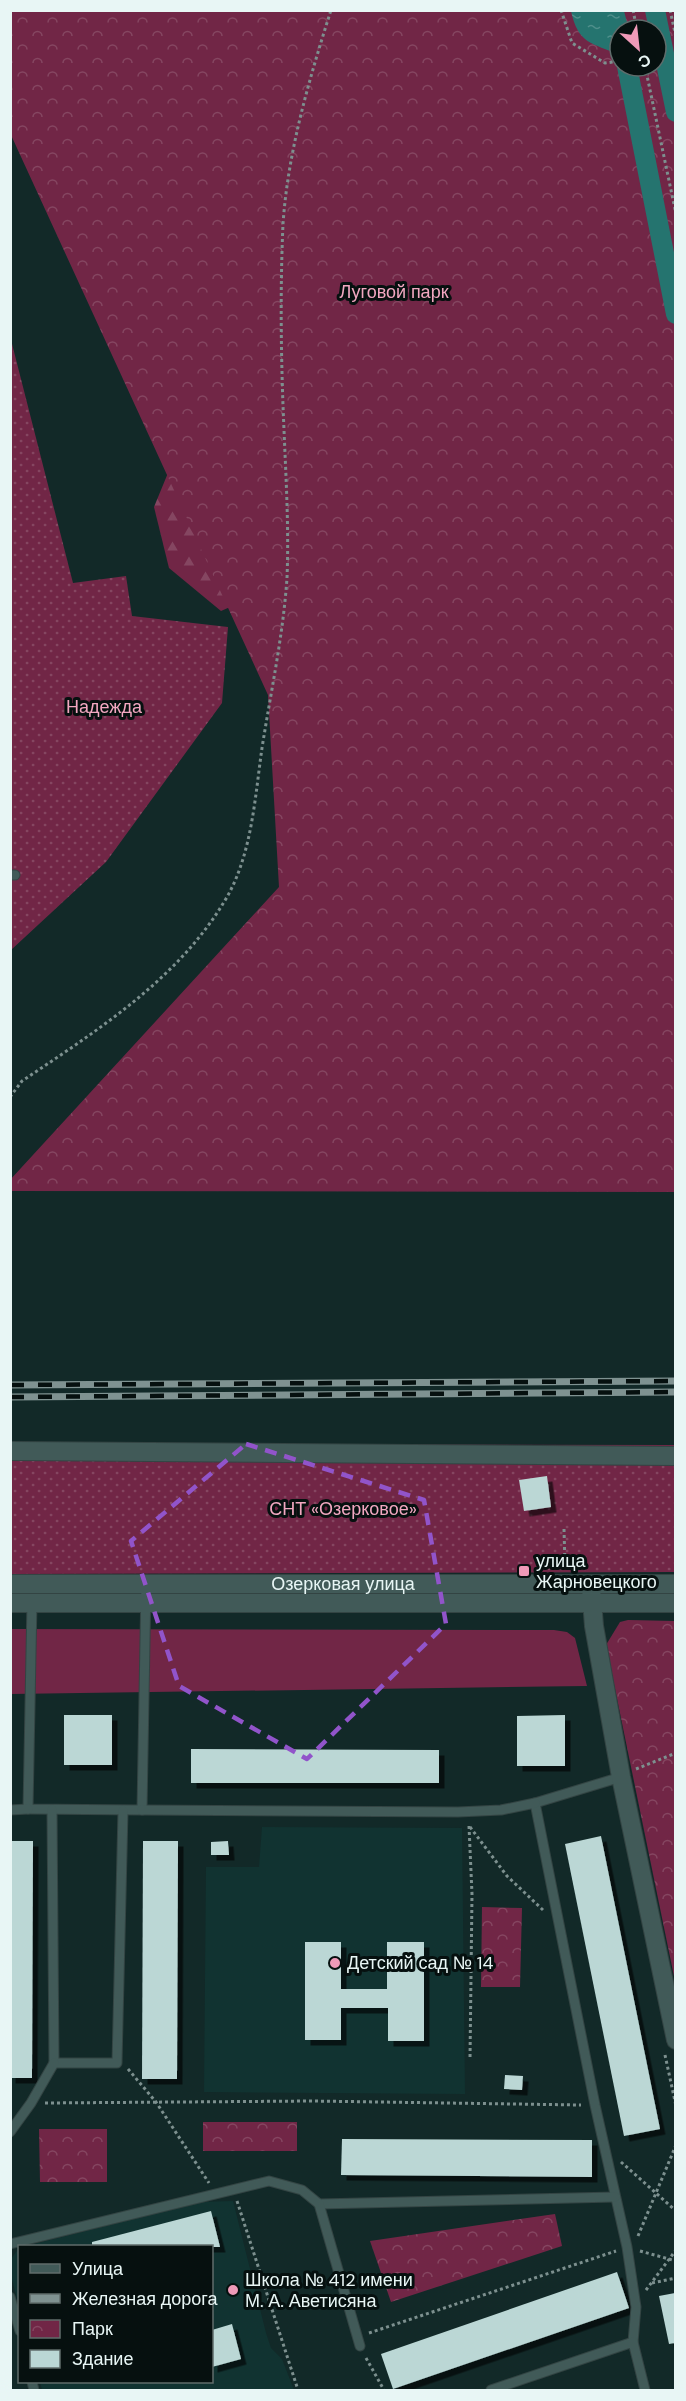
<svg xmlns="http://www.w3.org/2000/svg" width="686" height="2401" viewBox="0 0 686 2401" font-family="'DM Sans',sans-serif">
<style>
.built{fill:#113331}
.grass{fill:#712646}
.forest{fill:url(#forest-firs)}
.park{fill:url(#park-crowns);fill-rule:evenodd}
.garden{fill:url(#garden-dots)}
.water{fill:url(#water-ripples)}
.lines{fill:none;stroke-linecap:round;stroke-linejoin:round}
.canal{stroke:#25746f;stroke-width:20}
.building{fill:#bbd7d5;filter:url(#shadow)}
.service-casing{stroke:#334443;stroke-width:11}
.minor-casing{stroke:#334443;stroke-width:20}
.tertiary-casing{stroke:#334443;stroke-width:20}
.path{stroke:#7d908f;stroke-width:3;stroke-dasharray:3 3;stroke-linecap:butt}
.service{stroke:#415a58;stroke-width:9}
.minor{stroke:#415a58;stroke-width:18}
.tertiary{stroke:#415a58;stroke-width:18}
.rail-casing{stroke:#7f9291;stroke-width:7}
.rail{stroke:#06100f;stroke-width:4.5;stroke-dasharray:14;stroke-linecap:butt}
.marked{fill:none;stroke:#9154ca;stroke-width:4.5;stroke-dasharray:12 8;stroke-linejoin:round}
.poi-dot{fill:#ef9ab8;stroke:#06100f;stroke-width:2}
.labels{text-anchor:middle;dominant-baseline:central;stroke-width:6;stroke-linejoin:round;paint-order:stroke}
.park-label{font-size:18px;fill:#f2a7c1;stroke:#06100f}
.poi-label{font-size:18px;fill:#e8f6f5;stroke:#06100f;text-anchor:start}
.street-label{font-size:18px;fill:#e8f6f5;stroke:#06100f}
</style>
<defs>
<pattern id="forest-firs" width="22" height="20" patternUnits="userSpaceOnUse" patternTransform="scale(1.5)"><rect width="22" height="20" fill="#712646"/><path d="M5 1l3.5 6h-7zM16 11l3.5 6h-7z" fill="#854661"/></pattern>
<pattern id="park-crowns" width="20" height="18" patternUnits="userSpaceOnUse" patternTransform="scale(1.5)"><rect width="20" height="18" fill="#712646"/><path d="M2 6a3 3 0 1 1 6 0M12 15a3 3 0 1 1 6 0" fill="none" stroke="#854661"/></pattern>
<pattern id="garden-dots" width="8" height="8" patternUnits="userSpaceOnUse" patternTransform="scale(1.5)"><rect width="8" height="8" fill="#712646"/><path d="M2 2h.1M6 6h.1" fill="none" stroke="#854661" stroke-width="1.8" stroke-linecap="round"/></pattern>
<pattern id="water-ripples" width="26" height="14" patternUnits="userSpaceOnUse" patternTransform="scale(1.5)"><rect width="26" height="14" fill="#25746f"/><path d="M2 4q2-2 4 0t4 0M15 11q2-2 4 0t4 0" fill="none" stroke="#4f8f8b"/></pattern>
<filter id="shadow"><feDropShadow dx="5.5" dy="5.5" stdDeviation="0" flood-color="#0009"/></filter>
</defs>
<rect width="100%" height="100%" fill="#122928"/>
<g class="built">
<path d="M 262,1827 L 462,1828 L 465,2094 L 204,2092 L 206,1867 L 259,1867 Z"/>
<path d="M 233,2201 L 266,2333 L 271,2348 L 282,2359 L 294,2390 L 42,2390 L 40,2382 L 212,2382 L 212,2246 L 26,2246 L 200,2202 Z"/>
<path d="M 19,2248 L 19,2306 L 10,2272 L 11,2259 Z"/>
</g>
<path class="grass" d="M 10,1629 L 554,1630 L 567,1632 L 575,1638 L 587,1686 L 11,1694 Z"/>
<path class="forest" d="M 177,451 L 264,592 L 221,611 L 169,568 L 154,507 Z"/>
<g class="park">
<path d="M 11,11 L 675,11 L 675,1192 L 11,1191 L 10,1180 L 279,887 L 268,695 L 11,135 ZM 620,30 L 656,30 L 656,66 L 620,66 Z"/>
<path d="M 628,1620 L 675,1621 L 675,1981 L 606,1645 L 620,1622 Z"/>
<path d="M 482,1907 L 522,1908 L 520,1987 L 481,1987 Z"/>
<rect x="203" y="2122" width="94" height="29"/>
<path d="M 39,2129 L 107,2129 L 107,2182 L 40,2182 Z"/>
<path d="M 555,2214 L 562,2246 L 391,2302 L 370,2241 Z"/>
</g>
<g class="garden">
<path d="M 10,336 L 73,583 L 126,576 L 132,616 L 228,627 L 222,703 L 106,862 L 11,950 Z"/>
<path d="M 10,1444 L 675,1445 L 675,1572 L 11,1574 Z"/>
</g>
<path class="water" d="M 571,11 L 624,11 L 629,30 L 620,30 L 620,55 C 592,43 578,44 571,11 Z"/>
<g class="lines">
<g class="canal">
<path d="M 655,10 L 676,112"/>
<path d="M 627,66 L 676,314"/>
</g>
</g>
<g class="building">
<path d="M 547,1476 L 551,1507 L 524,1511 L 519,1480 Z"/>
<rect x="64" y="1715" width="48" height="50"/>
<path d="M 565,1715 L 565,1766 L 517,1766 L 517,1716 Z"/>
<path d="M 191,1749 L 439,1750 L 439,1783 L 191,1783 Z"/>
<path d="M 601,1836 L 660,2129 L 624,2136 L 565,1844 Z"/>
<path d="M 10,1841 L 33,1841 L 32,2078 L 10,2078 Z"/>
<path d="M 143,1841 L 178,1841 L 177,2079 L 142,2079 Z"/>
<path d="M 228,1841 L 229,1855 L 211,1855 L 211,1842 Z"/>
<path d="M 305,1942 L 341,1942 L 341,1989 L 387,1989 L 387,1942 L 424,1942 L 424,2041 L 388,2041 L 388,2008 L 341,2008 L 341,2040 L 305,2040 Z"/>
<path d="M 505,2075 L 523,2076 L 522,2090 L 504,2089 Z"/>
<path d="M 342,2139 L 592,2140 L 592,2177 L 341,2175 Z"/>
<path d="M 211,2211 L 220,2247 L 92,2247 L 92,2242 Z"/>
<path d="M 617,2272 L 629,2308 L 393,2389 L 381,2354 Z"/>
<path d="M 675,2293 L 675,2343 L 669,2344 L 659,2296 Z"/>
<path d="M 232,2324 L 241,2359 L 212,2367 L 212,2330 Z"/>
</g>
<g class="lines">
<defs>
<g id="service">
<path d="M 10,875 L 15,875"/>
<path d="M 32,1601 L 28,1809 L 142,1810 L 146,1584"/>
<path d="M 621,1777 L 535,1803 L 595,2105 L 627,2247 L 636,2307 L 633,2342"/>
<path d="M 10,1810 L 28,1809"/>
<path d="M 52,1810 L 54,2063 L 117,2063 L 123,1811"/>
<path d="M 142,1810 L 458,1812 L 501,1810 L 535,1803"/>
<path d="M 10,2132 L 31,2103 L 54,2063"/>
<path d="M 319,2204 L 615,2197"/>
<path d="M 10,2244 L 269,2181 L 302,2190 L 319,2204 L 360,2346"/>
<path d="M 10,2297 L 20,2331"/>
<path d="M 32,2382 L 34,2390"/>
<path d="M 491,2390 L 633,2342 L 645,2390"/>
</g>
<g id="minor">
<path d="M 10,1451 L 676,1456"/>
<path d="M 591,1588 L 594,1626 L 621,1777 L 676,2040"/>
</g>
<g id="tertiary">
<path id="s1" d="M 10,1584 L 676,1584"/>
<path d="M 10,1603 L 676,1603"/>
</g>
</defs>
<use href="#service" class="service-casing"/>
<use href="#minor" class="minor-casing"/>
<use href="#tertiary" class="tertiary-casing"/>
<g class="path">
<path d="M 561,10 L 572,43 L 605,63 L 620,61"/>
<path d="M 633,10 L 637,30"/>
<path d="M 670,10 L 676,37"/>
<path d="M 645,66 L 676,214"/>
<path d="M 10,1097 L 22,1081 C 98,1030 180,978 227,897 C 252,853 255,797 262,748 C 271,691 283,636 287,578 C 289,529 286,479 284,430 C 281,362 280,292 283,224 C 288,151 309,80 331,10"/>
<path d="M 564,1529 L 565,1566"/>
<path d="M 636,1769 L 676,1753"/>
<path d="M 469,1826 L 472,1894 L 470,2059"/>
<path d="M 470,1827 L 507,1876 L 543,1910"/>
<path d="M 665,2055 L 676,2106"/>
<path d="M 128,2069 L 156,2102 L 209,2183"/>
<path d="M 45,2103 L 312,2101 L 581,2105"/>
<path d="M 621,2162 L 676,2211"/>
<path d="M 237,2201 L 298,2390"/>
<path d="M 638,2236 L 676,2145"/>
<path d="M 640,2251 L 676,2261"/>
<path d="M 652,2283 L 676,2278"/>
<path d="M 646,2290 L 676,2250"/>
<path d="M 369,2333 L 616,2251"/>
<path d="M 366,2358 L 384,2390"/>
</g>
<use href="#service" class="service"/>
<use href="#minor" class="minor"/>
<use href="#tertiary" class="tertiary"/>
<defs>
<g id="rail">
<path d="M 10,1385 L 676,1381"/>
<path d="M 10,1397 L 676,1392"/>
</g>
</defs>
<use href="#rail" class="rail-casing"/>
<use href="#rail" class="rail"/>
</g>
<path class="marked" d="M 246,1444 L 424,1500 L 446,1624 L 307,1759 L 179,1686 L 131,1541 Z"/>
<g class="poi-dot">
<rect x="518" y="1565" width="12" height="12" rx="3"/>
<circle cx="335" cy="1963" r="6"/>
<circle cx="233" cy="2290" r="6"/>
</g>
<g class="labels">
<g class="park-label">
<text x="394" y="292">Луговой парк</text>
<text x="104" y="707">Надежда</text>
<text x="343" y="1509">СНТ «Озерковое»</text>
</g>
<g class="poi-label">
<text x="536" y="1561">улица<tspan x="536" dy="21">Жарновецкого</tspan></text>
<text x="347" y="1963">Детский сад № 14</text>
<text x="245" y="2280">Школа № 412 имени<tspan x="245" dy="21">М. А. Аветисяна</tspan></text>
</g>
<g class="street-label">
<text stroke="none"><textPath href="#s1" startOffset="333">Озерковая улица</textPath></text>
</g>
</g>
<rect width="686" height="2401" fill="none" stroke="#e8f6f5" stroke-width="24"/>
<rect x="18" y="2245" width="195" height="138" fill="#06100f" stroke="#606c6b" stroke-width="1.5"/>
<rect x="30" y="2264" width="30" height="9" fill="#415a58" stroke="#606c6b" stroke-width="1.5"/>
<text x="72" y="2275" font-size="18" fill="#e8f6f5">Улица</text>
<rect x="30" y="2294" width="30" height="9" fill="#7f9291" stroke="#606c6b" stroke-width="1.5"/>
<text x="72" y="2305" font-size="18" fill="#e8f6f5">Железная дорога</text>
<rect x="30" y="2320" width="30" height="18" fill="url(#park-crowns)" stroke="#606c6b" stroke-width="1.5"/>
<text x="72" y="2335" font-size="18" fill="#e8f6f5">Парк</text>
<rect x="30" y="2350" width="30" height="18" fill="#bbd7d5" stroke="#606c6b" stroke-width="1.5"/>
<text x="72" y="2365" font-size="18" fill="#e8f6f5">Здание</text>
<g transform="translate(638 48) rotate(153)"><circle r="28" fill="#06100f" stroke="#606c6b" stroke-width="1.5"/>
<path d="M0-4.5L10 22L0 15L-10 22Z" fill="#ef9ab8"/>
<text y="-9" font-size="16" font-weight="bold" text-anchor="middle" fill="#e8f6f5">С</text>
</g>
</svg>
